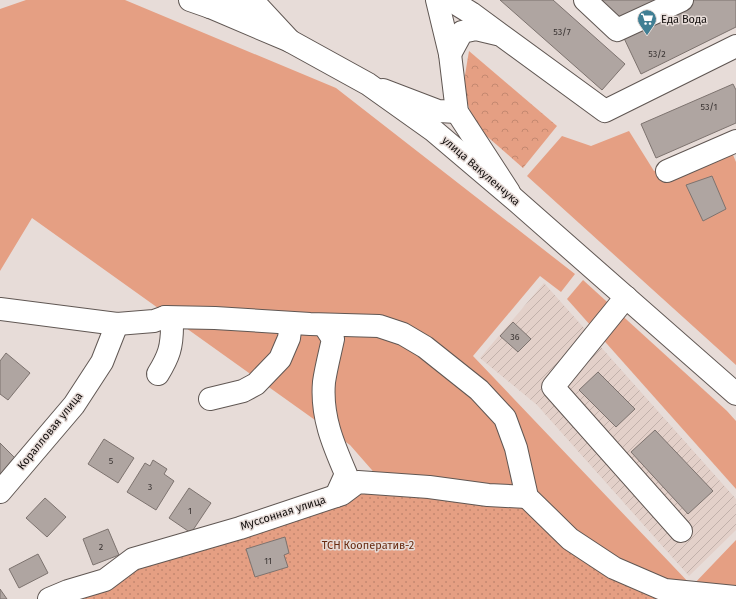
<svg xmlns="http://www.w3.org/2000/svg" width="736" height="599" viewBox="0 0 736 599" font-family="'Fira Sans',sans-serif">
<style>
.industrial{fill:url(#industrial-furrows)}
.grass{fill:#e59f83}
.park{fill:url(#park-crowns)}
.garden{fill:url(#garden-dots)}
.building{fill:#afa5a1;stroke:#7d736f}
.lines{fill:none;stroke-linecap:round;stroke-linejoin:round}
.minor-casing{stroke:#605753;stroke-width:24}
.major-casing{stroke:#605753;stroke-width:24}
.minor{stroke:#fff;stroke-width:22}
.major{stroke:#fff;stroke-width:22}
.labels{text-anchor:middle;dominant-baseline:central;stroke-width:3;stroke-linejoin:round;paint-order:stroke}
.number-label{font-size:9px;fill:#3a3433}
.poi-label{font-size:11px;fill:#130f0e;stroke:#e7dcd8;text-anchor:start}
.street-label{font-size:11px;fill:#130f0e;stroke:#e7dcd8}
.park-label{font-size:11px;fill:#682b11;stroke:#e7dcd8}
</style>
<defs>
<pattern id="industrial-furrows" width="10" height="10" patternUnits="userSpaceOnUse"><rect width="10" height="10" fill="#e3d0c9"/><path d="M-1 1l2-2M0 10L10 0M9 11l2-2" fill="none" stroke="#c2b1ab"/></pattern>
<pattern id="park-crowns" width="20" height="18" patternUnits="userSpaceOnUse"><rect width="20" height="18" fill="#e59f83"/><path d="M2 6a3 3 0 1 1 6 0M12 15a3 3 0 1 1 6 0" fill="none" stroke="#c48870"/></pattern>
<pattern id="garden-dots" width="8" height="8" patternUnits="userSpaceOnUse"><rect width="8" height="8" fill="#e59f83"/><path d="M2 2h.1M6 6h.1" fill="none" stroke="#c48870" stroke-width="1.8" stroke-linecap="round"/></pattern>
</defs>
<rect width="100%" height="100%" fill="#e7dcd8"/>
<path class="industrial" d="M 544,283 L 736,499 L 736,530 L 689,576 L 537,405 L 480,358 Z"/>
<g class="grass">
<path d="M 26,0 L 125,0 L 336,88 L 575,274 L 561,292 L 540,276 L 473,356 L 692,586 L 736,540 L 736,599 L 428,534 L 350,445 L 32,218 L 0,271 L 0,9 Z"/>
<path d="M 629,131 L 654,171 L 728,143 L 736,162 L 736,365 L 527,176 L 562,136 L 591,146 Z"/>
<path d="M 583,280 L 727,411 L 736,421 L 736,489 L 567,299 Z"/>
</g>
<path class="park" d="M 469,51 L 557,126 L 523,168 L 474,125 L 463,87 Z"/>
<path class="garden" d="M 360,490 L 526,506 L 680,599 L 73,599 L 133,567 Z"/>
<g class="building">
<path d="M 500,0 L 553,0 L 625,64 L 602,90 Z"/>
<path d="M 598,0 L 662,0 L 620,21 Z"/>
<path d="M 692,0 L 736,0 L 736,27 L 641,74 L 622,34 Z"/>
<path d="M 733,84 L 736,90 L 736,123 L 656,158 L 641,124 Z"/>
<path d="M 712,176 L 726,209 L 703,221 L 686,185 Z"/>
<path d="M 513,322 L 531,339 L 518,352 L 500,336 Z"/>
<path d="M 6,353 L 30,373 L 8,400 L 0,394 L 0,361 Z"/>
<path d="M 598,372 L 635,409 L 616,427 L 579,390 Z"/>
<path d="M 655,430 L 713,491 L 688,514 L 631,452 Z"/>
<path d="M 104,439 L 134,458 L 118,483 L 88,464 Z"/>
<path d="M 0,443 L 17,460 L 0,478 Z"/>
<path d="M 153,460 L 167,469 L 164,474 L 174,481 L 156,510 L 127,492 L 145,463 L 150,466 Z"/>
<path d="M 189,488 L 211,503 L 191,533 L 169,518 Z"/>
<path d="M 45,498 L 66,517 L 47,537 L 26,518 Z"/>
<path d="M 108,529 L 119,555 L 93,565 L 83,539 Z"/>
<path d="M 285,537 L 289,553 L 284,555 L 288,567 L 255,577 L 246,549 Z"/>
<path d="M 38,554 L 48,573 L 19,588 L 9,569 Z"/>
<path d="M 0,589 L 7,599 L 0,599 Z"/>
</g>
<g class="lines">
<defs>
<g id="minor">
<path d="M 252,0 L 290,41"/>
<path d="M 437,0 L 450,54 L 457,112 L 509,192"/>
<path d="M 450,0 L 471,13 L 605,111 L 736,46"/>
<path d="M 585,0 L 617,30 L 682,0"/>
<path d="M 210,7 L 254,0"/>
<path d="M 450,54 L 462,32 L 476,29 L 497,34"/>
<path d="M 383,90 L 438,111 L 457,112"/>
<path d="M 667,171 L 736,141"/>
<path d="M 626,297 L 553,387 L 681,531"/>
<path d="M 0,309 L 117,324 L 154,321 L 165,317 L 215,318 L 310,324 L 379,326 L 403,334 L 425,347 L 479,390 L 505,418 L 516,448 L 527,497 L 570,539 L 614,568 L 665,590 L 736,597"/>
<path d="M 324,325 L 333,339 C 330,353 326,368 324,382 C 321,416 333,444 346,474 L 336,496"/>
<path d="M 158,374 C 169,356 172,347 172,326 L 165,317"/>
<path d="M 210,399 L 243,391 L 256,384 L 280,359 L 289,338 L 291,323"/>
<path d="M 0,492 L 74,405 L 102,362 L 117,324"/>
<path d="M 49,599 L 68,591 L 105,580 L 133,559 L 240,528 L 342,494 L 358,482 L 429,487 L 488,495 L 527,497"/>
</g>
<path id="major" d="M 190,0 L 210,7 L 290,41 L 368,84 L 434,131 L 513,198 L 736,394"/>
</defs>
<use href="#minor" class="minor-casing"/>
<use href="#major" class="major-casing"/>
<use href="#minor" class="minor"/>
<use href="#major" class="major"/>
</g>
<defs>
<symbol id="supermarket-pin" viewBox="-11 -11 22 30"><path d="M0 17L-7.5 6A9.5 9.5 0 1 1 7.5 6Z" fill="#407f94" stroke="#e7dcd8"/><path d="M-6-5.5h2.5l.6 2H6L4.5 2H-2.5L-4.4-4H-6ZM-1.5 3.2a1.3 1.3 0 1 0 .1 0ZM3 3.2a1.3 1.3 0 1 0 .1 0Z" fill="#fff"/></symbol>
</defs>
<g fill-rule="evenodd">
<use href="#supermarket-pin" x="636" y="8" width="22" height="30"/>
</g>
<g class="labels">
<g class="number-label">
<text x="562" y="32">53/7</text>
<text x="657" y="54">53/2</text>
<text x="709" y="107">53/1</text>
<text x="515" y="337">36</text>
<text x="111" y="461">5</text>
<text x="150" y="487">3</text>
<text x="190" y="511">1</text>
<text x="101" y="547">2</text>
<text x="268" y="561">11</text>
</g>
<g class="poi-label">
<text x="661" y="19">Еда Вода</text>
</g>
<g class="street-label">
<text transform="translate(481 171) rotate(41)">улица Вакуленчука</text>
<text transform="translate(50 431) rotate(-51)">Коралловая улица</text>
<text transform="translate(283 513) rotate(-18)">Муссонная улица</text>
</g>
<g class="park-label">
<text x="368" y="545">ТСН Кооператив-2</text>
</g>
</g>
</svg>
